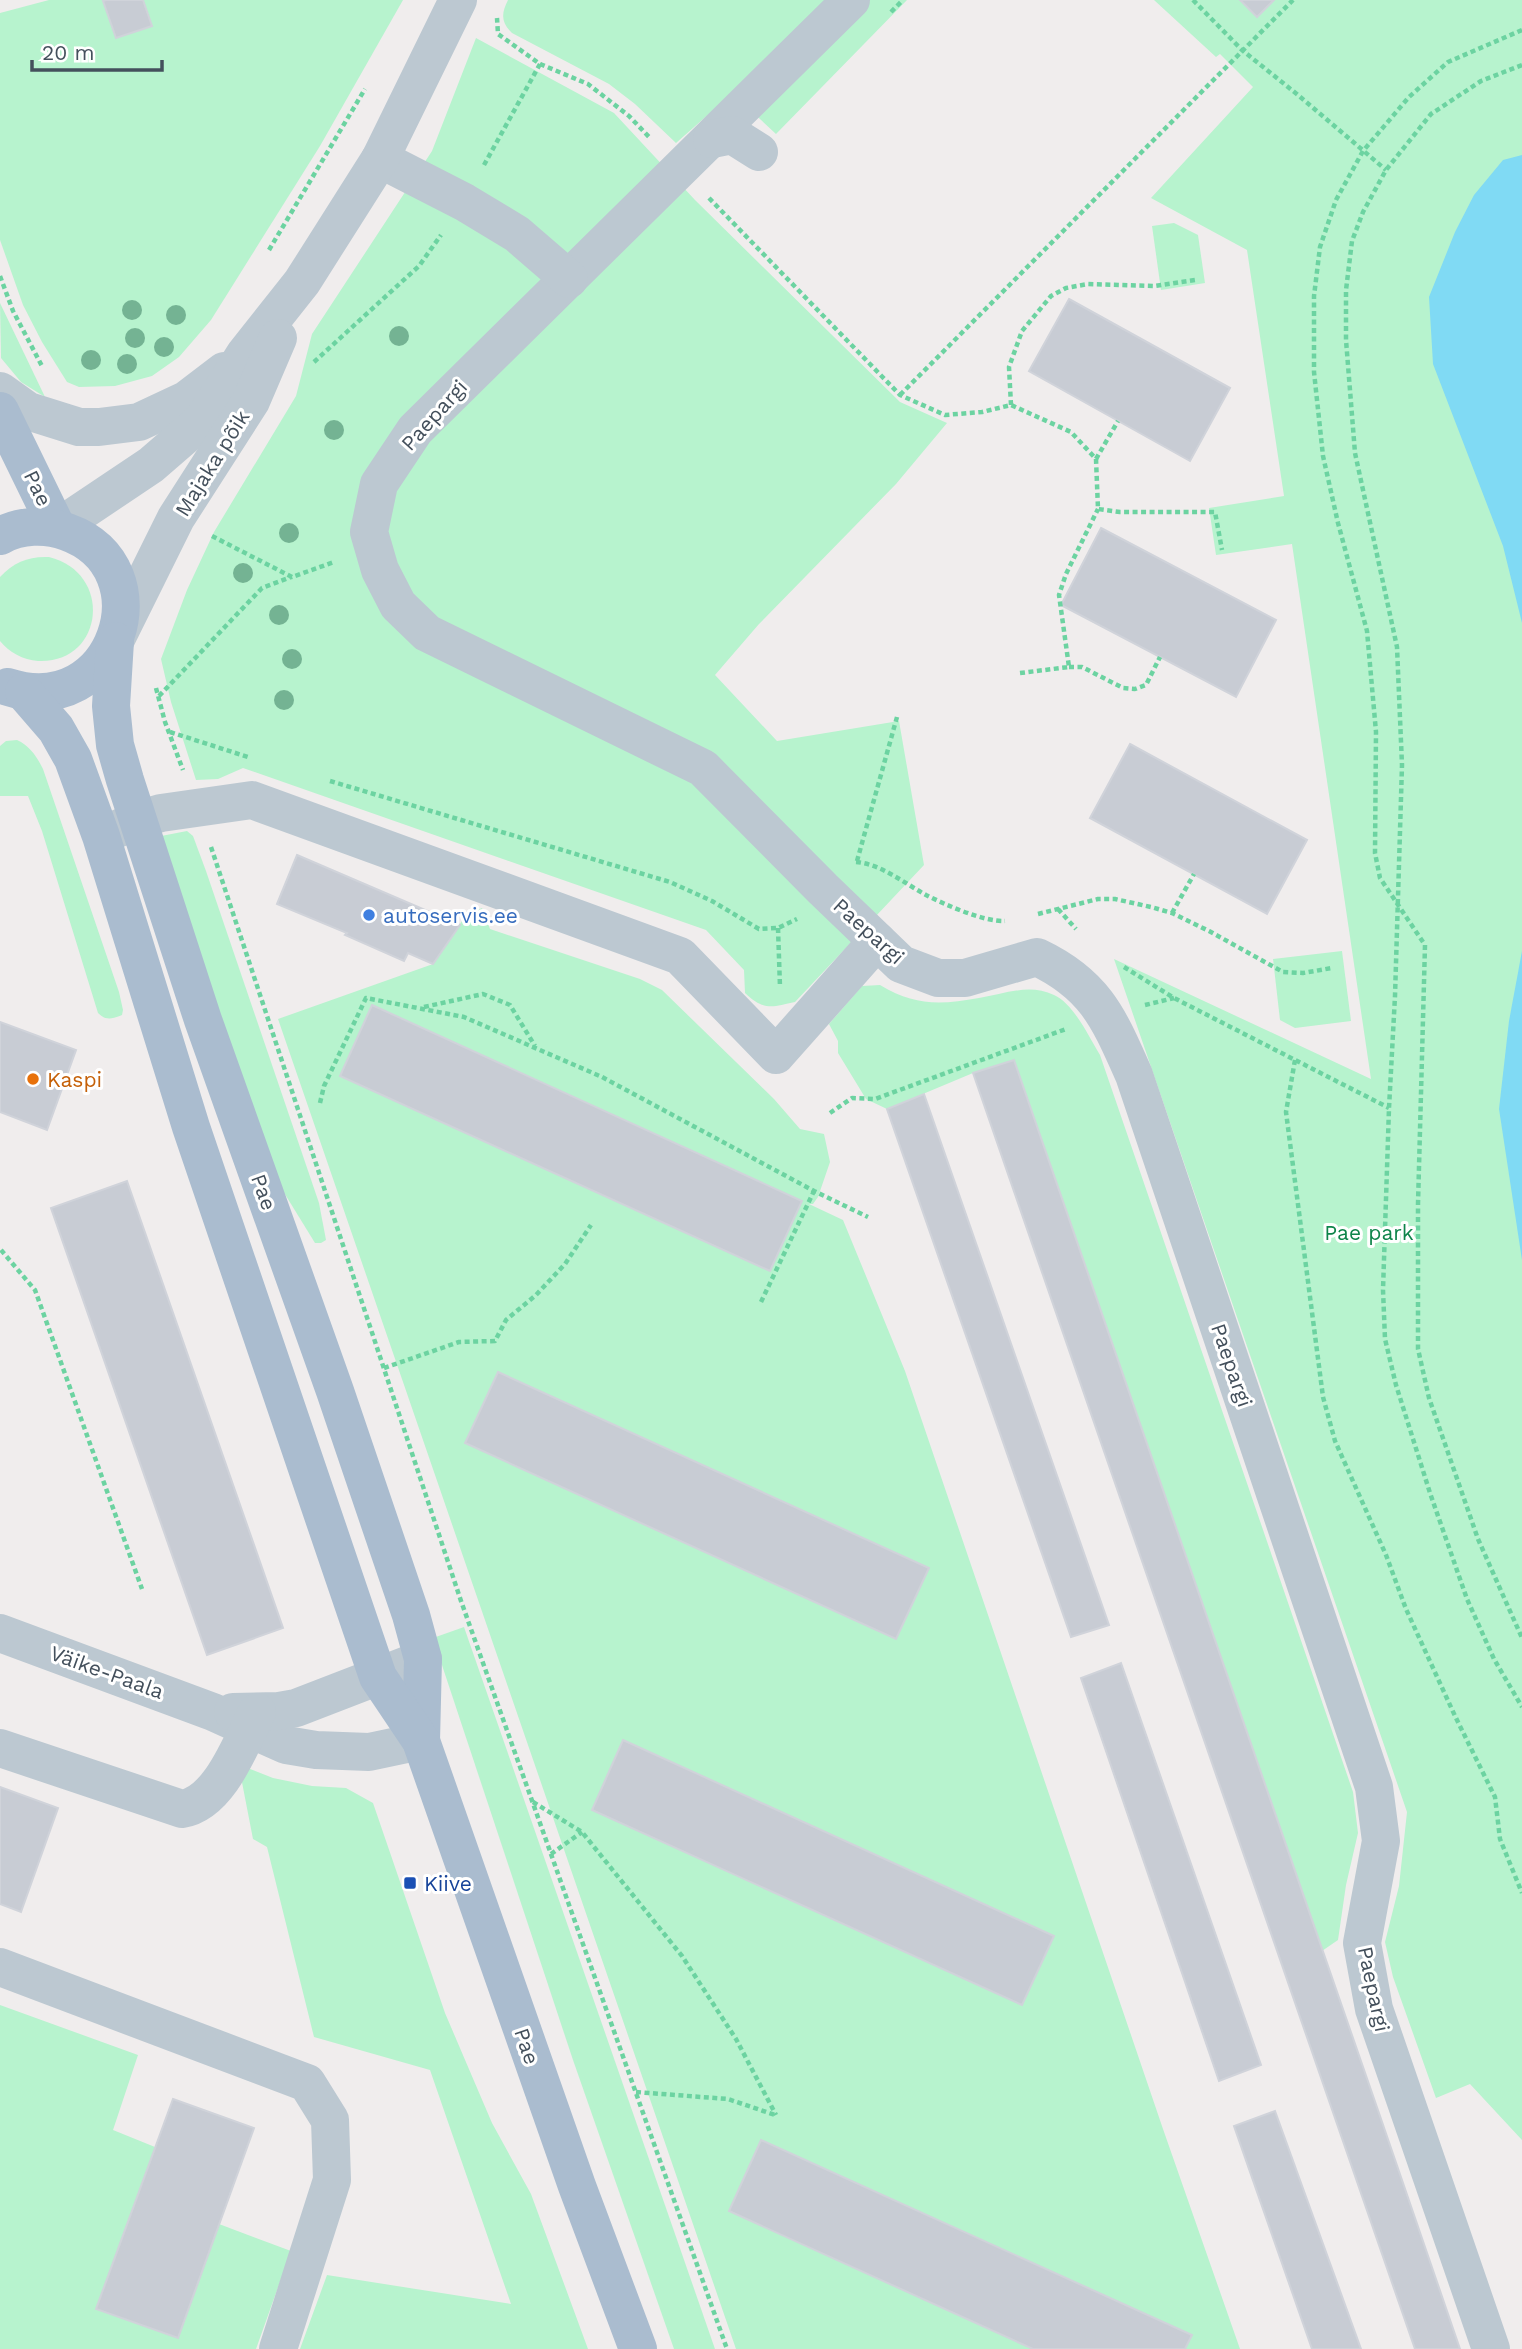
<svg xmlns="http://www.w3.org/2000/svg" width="1522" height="2349" viewBox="0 0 1522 2349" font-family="'Work Sans',sans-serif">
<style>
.green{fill:#b7f3ce}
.water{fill:#80daf4}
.building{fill:#c8ccd4;stroke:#d0d3da;stroke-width:2}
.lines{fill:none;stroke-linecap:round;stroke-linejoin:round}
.path{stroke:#6cd3a1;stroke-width:4.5;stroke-dasharray:5 3.5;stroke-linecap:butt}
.minor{stroke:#bcc8d1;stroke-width:38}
.major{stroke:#aabccf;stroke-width:38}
.tree{fill:#74b393}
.shop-dot{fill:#3f7fe0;stroke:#fff;stroke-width:2.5}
.food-dot{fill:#e8710a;stroke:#fff;stroke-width:2.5}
.transit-dot{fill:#1a4fb4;stroke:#fff;stroke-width:2.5}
.labels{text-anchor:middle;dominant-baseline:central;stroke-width:6;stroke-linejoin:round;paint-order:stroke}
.street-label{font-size:21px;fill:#44505c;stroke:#fff}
.shop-label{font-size:21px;fill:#366cbe;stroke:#fff;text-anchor:start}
.food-label{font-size:21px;fill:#c56008;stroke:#fff;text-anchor:start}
.park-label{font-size:21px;fill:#0e844a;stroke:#fff}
.transit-label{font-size:21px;fill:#164399;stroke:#fff;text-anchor:start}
</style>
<rect width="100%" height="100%" fill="#f0eded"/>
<g class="green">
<path d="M 49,0 L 403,0 L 320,146 L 211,320 L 179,357 L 152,376 L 115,386 L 79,387 L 67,382 L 42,342 L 23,305 L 0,240 L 0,13 Z"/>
<path d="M 508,0 L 907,0 L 776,134 L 744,104 L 710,113 L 676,143 L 635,104 L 609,84 L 512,33 C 501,22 501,14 508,0 Z"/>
<path d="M 1154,0 L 1522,0 L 1522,2140 L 1470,2084 L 1436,2098 L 1393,1977 L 1385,1942 L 1399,1886 L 1407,1812 L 1114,959 L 1371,1079 L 1292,544 L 1216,555 L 1209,508 L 1284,496 L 1247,250 L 1151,198 L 1253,87 L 1220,54 L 1216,57 Z"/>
<path d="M 476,38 L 614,113 L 695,200 L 900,402 L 947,423 L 896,484 L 759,624 L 715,675 L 777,741 L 899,721 L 924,865 L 795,1002 C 772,1007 764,1011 745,993 L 744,970 L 706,930 L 243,768 L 218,779 L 196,780 L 171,702 L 161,659 L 187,590 L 214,532 L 296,396 L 312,334 L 432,151 Z"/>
<path d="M 1174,223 L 1198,235 L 1205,283 L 1161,290 L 1152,226 Z"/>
<path d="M 0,303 L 45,397 L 21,382 L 1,358 Z"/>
<path d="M 49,557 C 114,573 104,664 38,661 C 23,660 9,652 0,641 L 0,577 C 14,562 29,556 49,557 Z"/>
<path d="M 17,740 C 30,746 37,757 43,769 L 119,992 L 123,1010 L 122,1015 C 112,1019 106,1021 98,1013 L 42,831 L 28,796 L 0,796 L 0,746 L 6,741 Z"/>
<path d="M 187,831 L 193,836 L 206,871 L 319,1203 L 326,1240 L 321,1243 L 315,1243 L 283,1191 L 156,837 Z"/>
<path d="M 482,908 L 490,929 L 640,979 L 662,990 L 774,1099 L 800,1129 L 824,1134 L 830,1162 L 818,1197 L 813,1204 L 809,1204 L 843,1220 L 905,1371 L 1163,2129 L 1240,2349 L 736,2349 L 278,1019 L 433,964 L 466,915 Z"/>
<path d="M 1342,951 L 1351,1021 L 1295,1028 L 1280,1020 L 1273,959 Z"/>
<path d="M 880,985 C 915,1006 940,1005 979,998 C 1005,994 1029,983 1054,995 C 1074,1004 1089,1037 1100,1055 L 1353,1792 L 1358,1833 L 1346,1885 L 1338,1940 L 1322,1951 L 1014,1060 L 973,1073 L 887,1109 L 866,1099 L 838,1053 L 838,1041 L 829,1024 L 862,986 Z"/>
<path d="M 464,1627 L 715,2349 L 674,2349 L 573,2060 L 433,1638 Z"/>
<path d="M 245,1767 L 273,1778 L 312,1786 L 346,1788 L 373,1803 L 445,2013 L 492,2123 L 531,2194 L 588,2349 L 300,2349 L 327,2275 L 511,2304 L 430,2070 L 314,2037 L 267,1847 L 253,1839 L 240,1772 Z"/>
<path d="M 0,2005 L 138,2055 L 113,2130 L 155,2147 L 97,2309 L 178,2338 L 219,2224 L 291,2251 L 256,2349 L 0,2349 Z"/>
</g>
<g class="water">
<path d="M 1522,155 L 1522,623 L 1503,546 L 1433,364 L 1429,297 L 1455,232 L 1474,195 L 1503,160 Z"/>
<path d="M 1522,951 L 1522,1260 L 1499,1109 L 1509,1021 Z"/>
</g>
<g class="building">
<path d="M 106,0 L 143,0 L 152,26 L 116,38 L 103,1 Z"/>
<path d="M 1240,0 L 1274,0 L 1257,17 Z"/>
<path d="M 1069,299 L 1230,388 L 1190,461 L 1029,371 Z"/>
<path d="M 1101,528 L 1276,620 L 1236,697 L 1061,605 Z"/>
<path d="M 1130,744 L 1307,840 L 1267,914 L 1090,818 Z"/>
<path d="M 297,855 L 460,925 L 433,964 L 408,953 L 404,961 L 345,935 L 347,933 L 277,904 Z"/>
<path d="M 372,1005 L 802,1201 L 770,1271 L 340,1076 Z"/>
<path d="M 0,1022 L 76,1050 L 47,1130 L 0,1112 Z"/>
<path d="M 1014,1060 L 1380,2116 L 1460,2349 L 1415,2349 L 973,1073 Z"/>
<path d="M 924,1094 L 1109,1625 L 1071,1637 L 887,1109 Z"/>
<path d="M 127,1181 L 283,1628 L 207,1655 L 51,1208 Z"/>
<path d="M 498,1372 L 929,1568 L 896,1639 L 465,1443 Z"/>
<path d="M 1121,1663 L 1261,2065 L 1219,2081 L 1081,1678 Z"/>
<path d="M 623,1740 L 1054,1936 L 1022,2005 L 592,1810 Z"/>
<path d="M 0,1787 L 58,1808 L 21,1912 L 0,1904 Z"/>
<path d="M 173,2099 L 254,2128 L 178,2338 L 96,2309 Z"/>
<path d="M 1275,2111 L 1361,2349 L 1312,2349 L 1234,2126 Z"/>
<path d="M 761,2140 L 1192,2335 L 1185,2349 L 1033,2349 L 729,2211 Z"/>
</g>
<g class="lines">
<g class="path">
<path d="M 1193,0 L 1242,50 L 1298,95 L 1386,170"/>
<path d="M 891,12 L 903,0"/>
<path d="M 1522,30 L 1448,62 L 1409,97 L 1363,151 L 1336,200 L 1320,247 L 1314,296 L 1314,372 L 1323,456 L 1338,523 L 1367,631 L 1376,732 L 1375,853 L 1380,878 L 1425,945 L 1418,1204 L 1418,1349 L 1429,1398 L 1478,1539 L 1522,1638"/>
<path d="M 540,64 L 588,84 L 629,116 L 651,139"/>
<path d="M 1522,65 L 1481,81 L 1431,114 L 1386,170 L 1363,212 L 1352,241 L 1346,290 L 1346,340 L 1355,453 L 1397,647 L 1402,765 L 1395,996 L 1389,1108 L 1383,1290 L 1385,1339 L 1396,1385 L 1430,1493 L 1467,1599 L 1494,1659 L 1522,1707"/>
<path d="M 484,165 L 540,64 L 498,34 L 497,18"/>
<path d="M 709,198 L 900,395 L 945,415 L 982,412 L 1011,405 L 1071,432 L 1096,459 L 1098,509 L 1120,512 L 1215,512 L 1222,550"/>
<path d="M 269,250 L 365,89"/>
<path d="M 0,276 L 13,311 L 43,368"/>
<path d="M 314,362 L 419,266 L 441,235"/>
<path d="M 900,395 L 1293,0"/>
<path d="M 1011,405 L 1009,367 L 1022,331 L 1051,296 L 1066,288 L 1088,284 L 1154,286 L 1195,280"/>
<path d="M 1096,459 L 1118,421"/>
<path d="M 212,536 L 292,577 L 334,562"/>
<path d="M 1069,667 L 1082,667 L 1123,688 L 1135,689 L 1146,685 L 1160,657"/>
<path d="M 1020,673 L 1069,667 L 1059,595 L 1066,574 L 1098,509"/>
<path d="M 156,688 L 165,722 L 183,770"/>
<path d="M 159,696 L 262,588 L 291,577"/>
<path d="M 170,732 L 248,757"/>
<path d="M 330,781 L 670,882 L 712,901 L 759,929 L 778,928 L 797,919"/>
<path d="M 211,847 L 461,1601 L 727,2349"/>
<path d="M 857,861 L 897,717"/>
<path d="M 856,862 C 881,864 904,883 926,895 C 946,905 984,922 1005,921"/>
<path d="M 1058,909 L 1076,929"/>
<path d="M 1172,913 L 1194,874"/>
<path d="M 1038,914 L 1098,899 L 1115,899 L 1151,907 L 1172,913 L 1209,931 L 1283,972 L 1303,973 L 1332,968"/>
<path d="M 778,928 L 780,987"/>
<path d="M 1124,967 L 1174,998 L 1389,1108"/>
<path d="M 1145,1005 L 1174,998"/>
<path d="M 424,1007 L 483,994 L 510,1005 L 535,1046"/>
<path d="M 1295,1060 L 1286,1112 L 1323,1397 L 1335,1441 L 1386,1555 L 1406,1609 L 1455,1716 L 1495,1797 L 1500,1839 L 1522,1893"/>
<path d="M 320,1103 L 324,1086 L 366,998 L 464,1017 L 602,1077 L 814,1191 L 868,1217"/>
<path d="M 830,1113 L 852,1098 L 875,1099 L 1066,1029"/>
<path d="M 1,1250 L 35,1290 L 142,1589"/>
<path d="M 761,1302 L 814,1191"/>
<path d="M 384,1368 L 459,1342 L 495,1341 L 506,1320 L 536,1295 L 565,1264 L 591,1225"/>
<path d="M 533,1802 L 582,1832 L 682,1956 L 736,2039 L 776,2115"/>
<path d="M 551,1854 L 582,1832"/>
<path d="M 636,2092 L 728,2099 L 775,2115"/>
</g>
<g class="minor">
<path d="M 851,0 L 415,430 L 379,484 L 369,532 L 380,570 L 398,605 L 427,633 L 703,768 L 823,889 L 901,964 L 938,978 L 965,978 L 1037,957 C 1096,985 1109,1019 1134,1075 L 1374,1787 L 1381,1841 L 1362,1943 L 1374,2009 L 1491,2349"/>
<path d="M 712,139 L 732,135 L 759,152"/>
<path d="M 380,159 L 464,202 L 517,234 L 569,279"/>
<path d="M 0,391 L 28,411 L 79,427 L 99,427 L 139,422 L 186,400 L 224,371"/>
<path d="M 57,528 L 151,465 L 203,420 L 245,354 L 302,282 L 380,159 L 458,0"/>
<path d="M 115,641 L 176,518 L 251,401 L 278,338"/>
<path d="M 106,834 L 137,820 L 161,813 L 252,800 L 680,956 L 776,1055 L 877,941"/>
<path d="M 0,1633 L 213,1712 L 286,1745 L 316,1750 L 369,1752 L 421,1741"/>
<path d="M 233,1712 L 279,1711 L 296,1708 L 423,1659"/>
<path d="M 0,1748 L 182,1809 C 220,1803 241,1743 257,1712"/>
<path d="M 0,1967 L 307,2083 L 330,2120 L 332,2180 L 278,2349"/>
</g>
<g class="major">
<path d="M 0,411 L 57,528"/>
<path d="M 0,536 C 20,525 46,524 67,532 C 167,568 116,722 8,687"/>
<path d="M 115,641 L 111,706 L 115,745 L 125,780 L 203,1020 L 335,1391 L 411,1615 L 423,1659 L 421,1741"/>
<path d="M 24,692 L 56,729 L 73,759 L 101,836 L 191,1127 L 378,1677 L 421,1741 L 577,2186 L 638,2349"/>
</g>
</g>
<g class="tree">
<circle cx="132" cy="310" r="10"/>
<circle cx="176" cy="315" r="10"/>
<circle cx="399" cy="336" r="10"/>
<circle cx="135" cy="338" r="10"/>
<circle cx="164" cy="347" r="10"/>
<circle cx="91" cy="360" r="10"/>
<circle cx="127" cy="364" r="10"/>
<circle cx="334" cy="430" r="10"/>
<circle cx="289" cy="533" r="10"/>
<circle cx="243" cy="573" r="10"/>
<circle cx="279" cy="615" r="10"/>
<circle cx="292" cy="659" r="10"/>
<circle cx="284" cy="700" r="10"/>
</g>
<circle class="shop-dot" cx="369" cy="915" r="7"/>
<circle class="food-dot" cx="33" cy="1079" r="7"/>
<rect class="transit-dot" x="403" y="1876" width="14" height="14" rx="3.5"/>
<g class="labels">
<g class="street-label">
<text transform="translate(434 415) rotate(-48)">Paepargi</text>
<text transform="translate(212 463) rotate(-58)">Majaka põik</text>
<text transform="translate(38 488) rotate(64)">Pae</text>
<text transform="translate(869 931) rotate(42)">Paepargi</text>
<text transform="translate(264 1192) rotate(70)">Pae</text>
<text transform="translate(1232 1365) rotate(71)">Paepargi</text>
<text transform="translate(107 1672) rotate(20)">Väike-Paala</text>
<text transform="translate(1374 1989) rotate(78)">Paepargi</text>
<text transform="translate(527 2046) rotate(71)">Pae</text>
</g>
<g class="shop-label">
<text x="383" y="915">autoservis.ee</text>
</g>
<g class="food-label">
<text x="47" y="1079">Kaspi</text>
</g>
<g class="park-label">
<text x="1369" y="1232">Pae park</text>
</g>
<g class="transit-label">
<text x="424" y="1883">Kiive</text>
</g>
</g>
<path d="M32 60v10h130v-10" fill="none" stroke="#44505c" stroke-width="3.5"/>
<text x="42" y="60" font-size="21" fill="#44505c" stroke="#ffffff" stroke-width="5" paint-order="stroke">20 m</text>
</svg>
